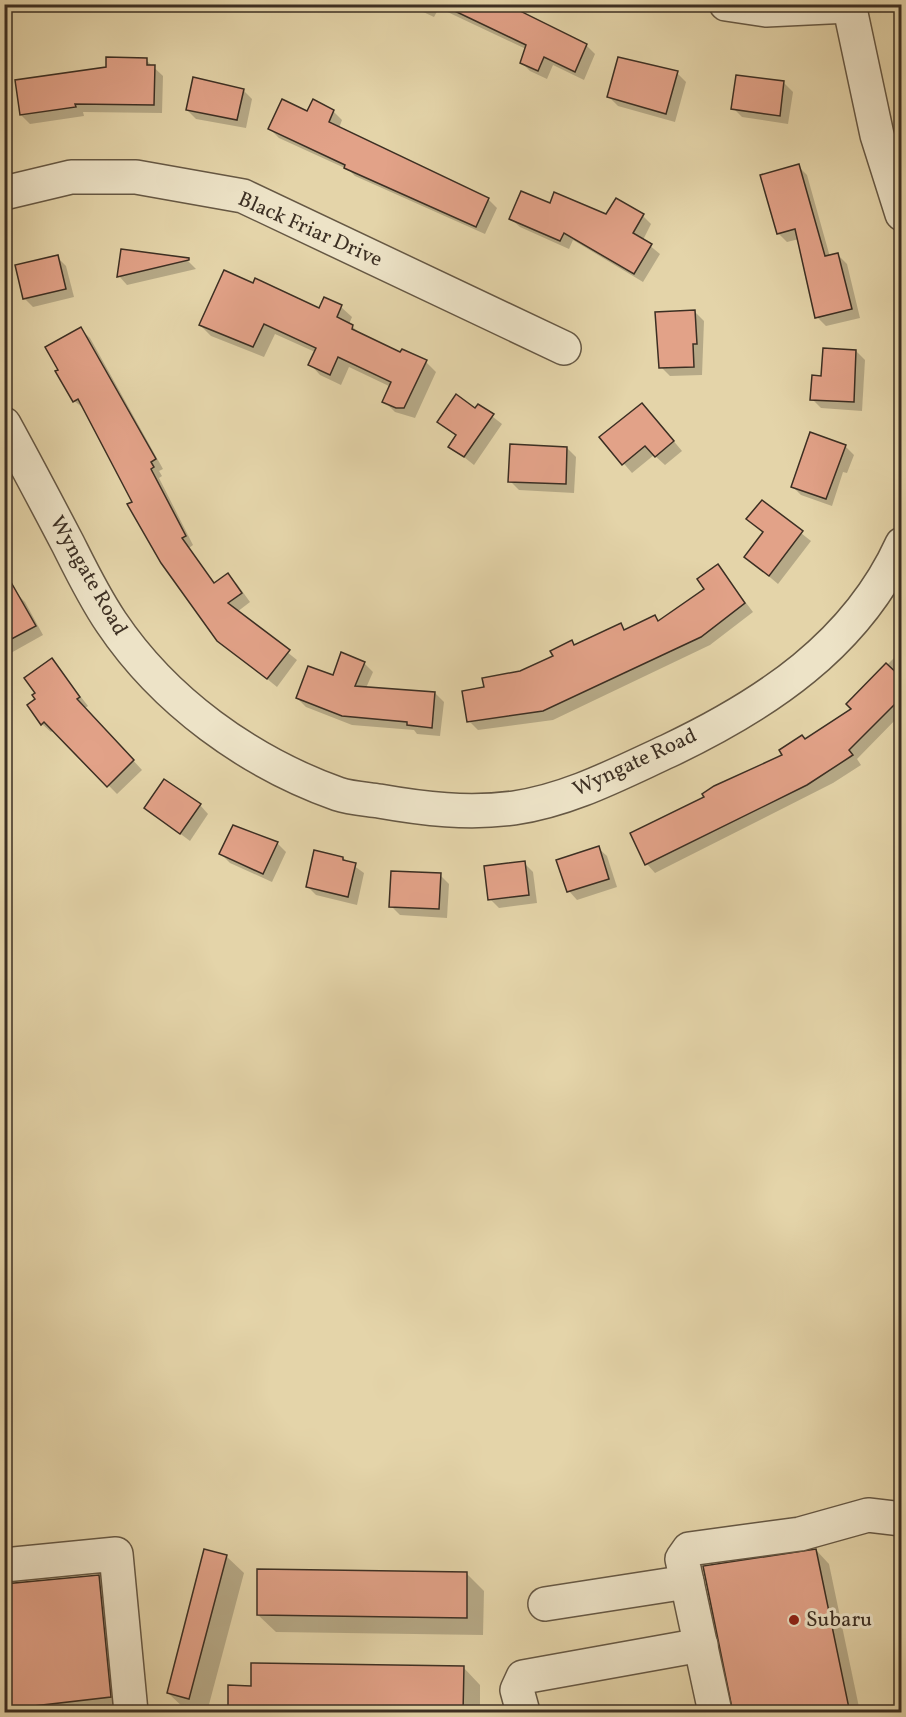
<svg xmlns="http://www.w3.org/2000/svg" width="906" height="1717" viewBox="0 0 906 1717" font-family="Vollkorn,serif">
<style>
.shadow{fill:#0003}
.building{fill:#e2a288;stroke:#3c2f23;stroke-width:1.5}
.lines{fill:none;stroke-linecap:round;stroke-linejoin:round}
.minor-casing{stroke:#665844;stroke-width:36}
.minor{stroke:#ede3c7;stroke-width:33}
.poi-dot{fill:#8f2418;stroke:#ede3c7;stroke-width:2}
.labels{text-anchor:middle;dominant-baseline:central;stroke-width:6;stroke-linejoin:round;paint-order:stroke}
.street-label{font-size:21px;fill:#3c2f23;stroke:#ede3c7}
.poi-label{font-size:21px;fill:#3c2f23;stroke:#ede3c7;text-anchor:start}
</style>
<rect width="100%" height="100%" fill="#e4d4a9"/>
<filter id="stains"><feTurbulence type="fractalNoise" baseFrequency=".00333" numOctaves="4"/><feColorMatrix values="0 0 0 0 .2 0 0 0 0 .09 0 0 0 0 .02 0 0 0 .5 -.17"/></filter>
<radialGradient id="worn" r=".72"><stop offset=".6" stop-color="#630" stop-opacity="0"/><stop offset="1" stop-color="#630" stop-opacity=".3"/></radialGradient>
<g class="shadow">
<path d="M 406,4 L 507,4 L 587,46 L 595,54 L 584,80 L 553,65 L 547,79 L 530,71 L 521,62 L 526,49 L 439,8 L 434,17 Z"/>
<path d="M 146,60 L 163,76 L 162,113 L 83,112 L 84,116 L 30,124 L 21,115 L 107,68 Z"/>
<path d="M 677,73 L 686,82 L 675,122 L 618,106 L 609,97 Z"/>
<path d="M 784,83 L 793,92 L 788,124 L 742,117 L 733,108 Z"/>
<path d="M 243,90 L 252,99 L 246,128 L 196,119 L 187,110 Z"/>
<path d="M 333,111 L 342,120 L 339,128 L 488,199 L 497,208 L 485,234 L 355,176 L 349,170 L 279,138 L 270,129 L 308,113 Z"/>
<path d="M 798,166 L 807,175 L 830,257 L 838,255 L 847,264 L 860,318 L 826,326 L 817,317 L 799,239 L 787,242 L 778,233 Z"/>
<path d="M 551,205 L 607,216 L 643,216 L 651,224 L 643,240 L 660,254 L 643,282 L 573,240 L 569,249 L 520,227 L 511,219 Z"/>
<path d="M 122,251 L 188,261 L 196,269 L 127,285 L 119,276 Z"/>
<path d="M 57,257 L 66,266 L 74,297 L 33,307 L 24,298 Z"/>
<path d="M 341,307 L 352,317 L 349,324 L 362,335 L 401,354 L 426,362 L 436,372 L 415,418 L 395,412 L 384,401 L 391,387 L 349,367 L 341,385 L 320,375 L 310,364 L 315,352 L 275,334 L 264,357 L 211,336 L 200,325 Z"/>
<path d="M 695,312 L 704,321 L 702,375 L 670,376 L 661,367 Z"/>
<path d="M 81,329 L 90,338 L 163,469 L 159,471 L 162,476 L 159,478 L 193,545 L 189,548 L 215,584 L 228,575 L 237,584 L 250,602 L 237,612 L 297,660 L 277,687 L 222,642 L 141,528 L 129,505 L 134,502 L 85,409 L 74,401 Z"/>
<path d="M 856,351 L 865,360 L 862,411 L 821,408 L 812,399 L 823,377 Z"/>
<path d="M 479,406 L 502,424 L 474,465 L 450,446 L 457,437 L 439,422 L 476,410 Z"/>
<path d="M 651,414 L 682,451 L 665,465 L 654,455 L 632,473 L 601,437 Z"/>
<path d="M 845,446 L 854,455 L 847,473 L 843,472 L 832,506 L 801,495 L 792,486 Z"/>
<path d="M 567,448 L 576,457 L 574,493 L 519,490 L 510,481 Z"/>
<path d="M 762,502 L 811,541 L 778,584 L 746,557 L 764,533 L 748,519 Z"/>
<path d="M 718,566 L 753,612 L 710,645 L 553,720 L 478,730 L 469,721 L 486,688 L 555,657 L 572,642 L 576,646 L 620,625 L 626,631 L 654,616 L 660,622 L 706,590 Z"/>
<path d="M 16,593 L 25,602 L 43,635 L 9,654 L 4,650 L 4,599 Z"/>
<path d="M 902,650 L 902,713 L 857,759 L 861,765 L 833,783 L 655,873 L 647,864 L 784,756 L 853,709 L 848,704 Z"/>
<path d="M 52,660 L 88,706 L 85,708 L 142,770 L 117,794 L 54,730 L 51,732 L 42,724 Z"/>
<path d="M 364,663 L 373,672 L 366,688 L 435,693 L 444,702 L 440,736 L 417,734 L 414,730 L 352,725 L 306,707 L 297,698 Z"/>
<path d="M 200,805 L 208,814 L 190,841 L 146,808 Z"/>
<path d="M 255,833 L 277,843 L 286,852 L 272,882 L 230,863 L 221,854 Z"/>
<path d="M 598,848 L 607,856 L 617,887 L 577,900 L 569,891 Z"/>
<path d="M 343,858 L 364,873 L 357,905 L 316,895 L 308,887 Z"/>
<path d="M 524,863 L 533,872 L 537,903 L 499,908 L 490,899 Z"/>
<path d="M 440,875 L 449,884 L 447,918 L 400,915 L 391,906 Z"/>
<path d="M 816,1550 L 829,1564 L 860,1712 L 735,1712 Z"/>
<path d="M 226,1556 L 244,1573 L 207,1712 L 195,1712 L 186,1710 L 168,1693 Z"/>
<path d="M 466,1573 L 484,1591 L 483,1635 L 276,1632 L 258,1615 Z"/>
<path d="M 99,1576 L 116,1594 L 127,1712 L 4,1712 Z"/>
<path d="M 463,1667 L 480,1685 L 480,1712 L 229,1712 L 252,1687 Z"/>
</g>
<g class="building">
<path d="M 440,4 L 506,4 L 587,44 L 575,72 L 544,57 L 538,71 L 520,63 L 526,45 Z"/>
<path d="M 106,57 L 147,58 L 147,65 L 155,65 L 154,105 L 75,104 L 76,107 L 20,115 L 15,80 L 106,67 Z"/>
<path d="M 618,57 L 678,71 L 666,114 L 607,97 Z"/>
<path d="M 736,75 L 784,81 L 780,116 L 731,109 Z"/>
<path d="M 193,77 L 244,89 L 237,120 L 186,110 Z"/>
<path d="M 282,99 L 307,111 L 313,99 L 334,110 L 329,122 L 489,198 L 476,227 L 344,168 L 345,165 L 268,129 Z"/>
<path d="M 799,164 L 825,256 L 838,253 L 852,309 L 815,318 L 795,229 L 777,234 L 760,175 Z"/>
<path d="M 521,191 L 550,203 L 554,192 L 606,214 L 616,198 L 644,214 L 633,233 L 652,244 L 634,274 L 564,233 L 560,241 L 509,219 Z"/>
<path d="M 121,249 L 189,258 L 189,260 L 117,277 Z"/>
<path d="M 58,255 L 66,289 L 23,299 L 15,265 Z"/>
<path d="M 224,270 L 253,283 L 255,278 L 319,308 L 324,297 L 342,305 L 337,317 L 353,325 L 352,329 L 400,352 L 402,349 L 427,360 L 404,408 L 396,408 L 382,402 L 391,382 L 338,357 L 330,375 L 308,365 L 316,348 L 264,324 L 253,347 L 199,325 Z"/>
<path d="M 695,310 L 697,344 L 693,344 L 694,367 L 659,368 L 655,312 Z"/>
<path d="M 81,327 L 156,459 L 151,462 L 154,467 L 151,469 L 186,536 L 182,538 L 214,583 L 228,573 L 242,593 L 228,603 L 290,650 L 267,679 L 217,641 L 161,563 L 127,504 L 132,502 L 78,399 L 73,402 L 55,371 L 58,370 L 45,347 Z"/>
<path d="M 823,348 L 856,350 L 854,402 L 810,400 L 812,375 L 821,376 Z"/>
<path d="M 456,394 L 475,408 L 478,404 L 494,414 L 464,457 L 448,447 L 456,435 L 437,422 Z"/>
<path d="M 642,403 L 674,441 L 655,457 L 645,446 L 622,465 L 599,437 Z"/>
<path d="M 810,432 L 846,445 L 826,499 L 791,487 Z"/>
<path d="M 510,444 L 567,447 L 566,484 L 508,482 Z"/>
<path d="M 762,500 L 803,531 L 769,576 L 744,557 L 763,532 L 746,519 Z"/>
<path d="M 718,564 L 745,603 L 701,637 L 543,711 L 467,722 L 462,691 L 484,687 L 482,678 L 520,671 L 553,656 L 550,651 L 572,640 L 574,645 L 621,623 L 624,630 L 655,615 L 658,621 L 704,589 L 697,579 Z"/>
<path d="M 4,570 L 36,626 L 4,643 Z"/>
<path d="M 341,652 L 365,662 L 355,686 L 435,692 L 432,728 L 407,725 L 407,722 L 342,716 L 296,698 L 308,666 L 333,675 Z"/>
<path d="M 52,658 L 80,697 L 77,699 L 134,760 L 107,787 L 44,722 L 41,725 L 27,705 L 35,699 L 32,695 L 35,693 L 24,678 Z"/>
<path d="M 886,663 L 902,678 L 902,697 L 849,750 L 853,755 L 807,785 L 645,865 L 630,833 L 704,797 L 702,794 L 714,786 L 782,755 L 779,750 L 802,735 L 805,739 L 851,709 L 846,704 Z"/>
<path d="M 164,779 L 201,804 L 180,834 L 144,808 Z"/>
<path d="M 233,825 L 278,842 L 263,874 L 219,854 Z"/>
<path d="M 599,846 L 609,879 L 567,892 L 556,860 Z"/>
<path d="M 314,850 L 343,857 L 343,860 L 356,863 L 348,897 L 306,887 Z"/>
<path d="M 525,861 L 529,895 L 488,900 L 484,866 Z"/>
<path d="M 391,871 L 441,873 L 439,909 L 389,907 Z"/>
<path d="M 204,1549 L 227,1555 L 189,1699 L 167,1693 Z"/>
<path d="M 816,1549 L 850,1713 L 733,1713 L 703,1566 Z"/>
<path d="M 257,1569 L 467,1572 L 467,1618 L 257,1615 Z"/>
<path d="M 99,1575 L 111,1697 L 34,1706 L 35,1713 L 4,1713 L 4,1584 Z"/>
<path d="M 251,1663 L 464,1666 L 463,1713 L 228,1713 L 228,1685 L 251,1686 Z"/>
</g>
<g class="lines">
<defs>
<g id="minor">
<path d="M 726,4 L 766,10 L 849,6"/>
<path d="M 849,4 L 877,135 L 902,214"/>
<path d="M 4,193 L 71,177 L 136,177 L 243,196 L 564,348"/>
<path d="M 4,424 C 26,464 47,504 68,544 C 81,570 94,597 111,622 C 164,701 248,762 338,794 C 350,798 365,799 379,801 C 424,809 468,814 514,808 C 569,800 618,774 668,751 C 765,705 856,645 902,544"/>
<path d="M 4,1565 L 116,1554 L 131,1712"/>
<path d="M 545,1604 L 687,1582"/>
<path d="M 523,1712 L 517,1690 L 523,1677 L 701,1645"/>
<path d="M 715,1712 L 682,1559 L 689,1549 L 800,1534 L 868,1515 L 902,1519"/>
</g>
</defs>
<use href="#minor" class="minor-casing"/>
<use href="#minor" class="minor"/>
</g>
<circle class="poi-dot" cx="794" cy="1620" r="6"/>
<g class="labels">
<g class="street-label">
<text transform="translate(310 230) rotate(24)">Black Friar Drive</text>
<text transform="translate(88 576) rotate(60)">Wyngate Road</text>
<text transform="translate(635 763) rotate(-25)">Wyngate Road</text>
</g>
<g class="poi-label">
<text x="806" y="1620">Subaru</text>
</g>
</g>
<rect width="906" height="1717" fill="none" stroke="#e4d4a9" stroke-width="24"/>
<rect x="6" y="6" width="894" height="1705" fill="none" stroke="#3c2f23" stroke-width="3"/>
<rect x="12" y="12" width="882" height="1693" fill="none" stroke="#3c2f23" stroke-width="1.5"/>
<rect width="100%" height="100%" filter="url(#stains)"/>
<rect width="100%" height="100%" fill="url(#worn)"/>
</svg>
